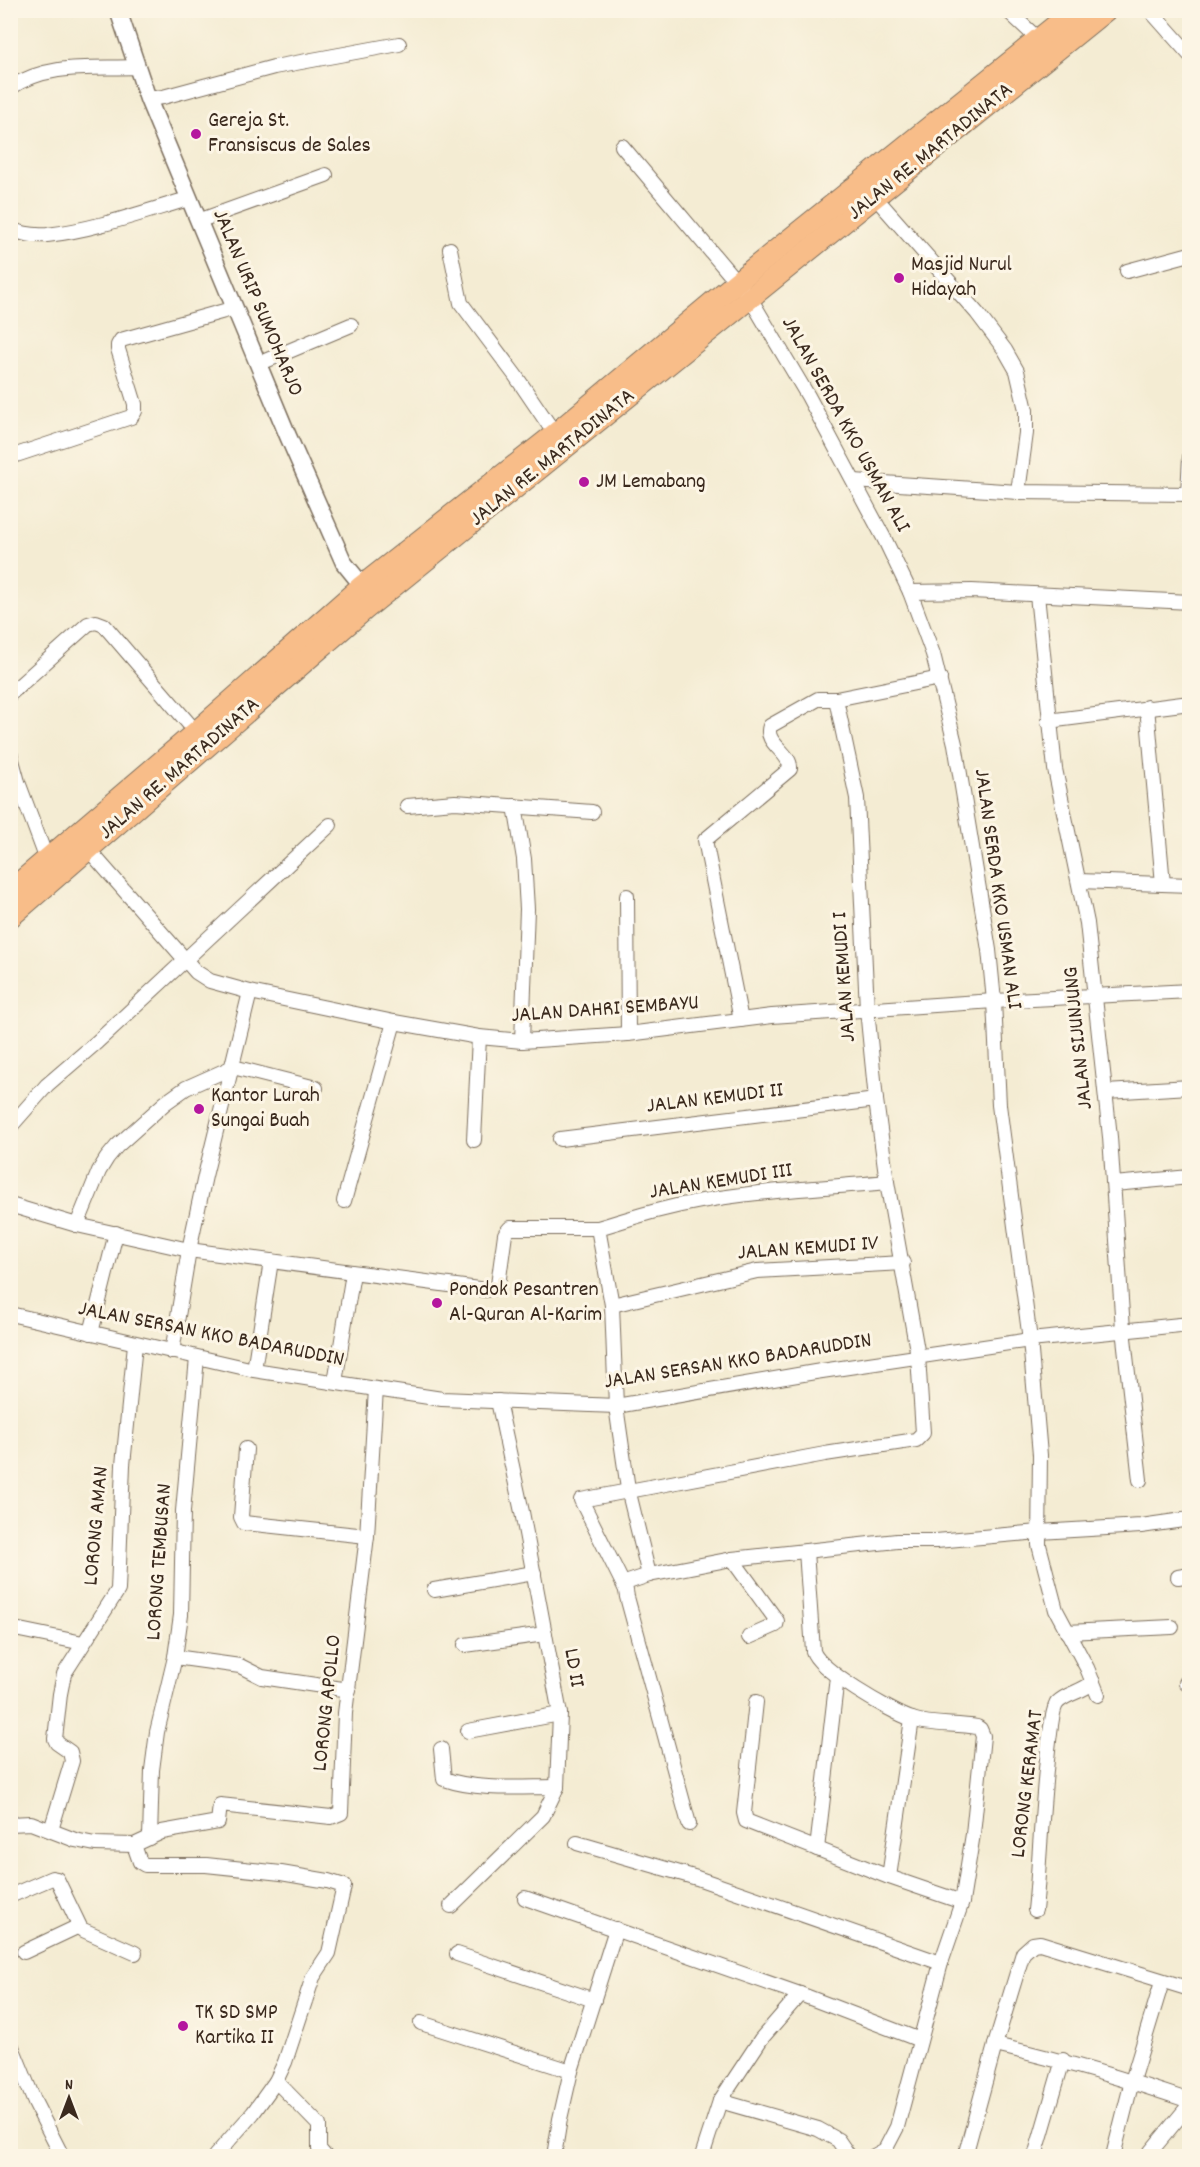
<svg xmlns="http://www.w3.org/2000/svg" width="1200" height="2167" viewBox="0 0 1200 2167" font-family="Dekko,sans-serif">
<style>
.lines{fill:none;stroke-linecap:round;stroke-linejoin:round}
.minor-casing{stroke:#7c6e5d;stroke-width:16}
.tertiary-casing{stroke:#7c6e5d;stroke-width:19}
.trunk-casing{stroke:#7c6e5d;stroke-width:23}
.minor{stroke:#fff;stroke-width:14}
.tertiary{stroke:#fff;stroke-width:16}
.trunk{stroke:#f8bd89;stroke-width:21}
.poi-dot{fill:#b5179e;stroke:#fcf5e5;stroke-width:2}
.labels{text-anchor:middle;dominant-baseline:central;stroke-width:6;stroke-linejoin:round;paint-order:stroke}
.poi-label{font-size:22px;fill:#3b2a1e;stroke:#fcf5e5;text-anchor:start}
.street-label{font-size:22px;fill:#3b2a1e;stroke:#fcf5e5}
</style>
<rect width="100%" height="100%" fill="#fcf5e5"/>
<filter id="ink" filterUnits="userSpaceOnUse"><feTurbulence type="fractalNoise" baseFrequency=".0167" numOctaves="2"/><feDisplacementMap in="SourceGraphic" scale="12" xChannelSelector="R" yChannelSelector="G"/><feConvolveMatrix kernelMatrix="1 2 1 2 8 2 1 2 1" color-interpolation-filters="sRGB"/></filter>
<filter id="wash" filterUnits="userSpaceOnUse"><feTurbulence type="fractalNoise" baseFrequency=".008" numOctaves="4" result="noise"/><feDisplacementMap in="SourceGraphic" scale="24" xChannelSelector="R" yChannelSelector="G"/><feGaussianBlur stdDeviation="1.35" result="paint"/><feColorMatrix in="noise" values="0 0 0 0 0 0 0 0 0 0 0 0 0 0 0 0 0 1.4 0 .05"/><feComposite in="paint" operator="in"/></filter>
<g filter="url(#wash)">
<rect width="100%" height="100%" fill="#f4ecd3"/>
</g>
<g filter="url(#ink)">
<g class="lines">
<defs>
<g id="minor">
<path d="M 1007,10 L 1039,40"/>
<path d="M 1150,10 L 1190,55"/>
<path d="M 10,88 C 48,62 94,69 136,67"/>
<path d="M 148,99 L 163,97 L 274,67 L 399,44"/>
<path d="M 622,146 L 750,298 L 808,396 L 885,540 L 910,592 L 933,654 L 955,744 L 989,950 L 994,1001 L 999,1105 L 1030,1340 L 1040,1455 L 1039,1545 L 1056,1610 L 1087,1668 L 1098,1695"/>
<path d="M 875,197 L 977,313 L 1005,350 L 1017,371 L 1026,410 L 1026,433 L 1018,492"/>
<path d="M 198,221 L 326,175"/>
<path d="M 10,229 C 22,234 35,236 47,235 C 93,230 144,212 188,199"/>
<path d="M 450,249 L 461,303 L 515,375 L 555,434"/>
<path d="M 1127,271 L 1190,254"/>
<path d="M 258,364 L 351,325"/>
<path d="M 10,457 L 131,417 L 135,411 L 135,404 L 118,349 L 118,345 L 121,340 L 235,308"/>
<path d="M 854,481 L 1018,492 L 1190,494"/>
<path d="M 1188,494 L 1190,456"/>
<path d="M 910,592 L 972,591 L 1190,602"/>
<path d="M 1037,595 L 1055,769 L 1087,923 L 1110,1137 L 1123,1329 L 1140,1480"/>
<path d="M 10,694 L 88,624 L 96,622 L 104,625 L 196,732"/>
<path d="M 1147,707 L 1163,884"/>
<path d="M 1048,721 L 1190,703"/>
<path d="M 10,753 L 18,782 L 47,860"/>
<path d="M 407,806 L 455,802 L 592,812"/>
<path d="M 515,806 L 524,859 L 527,909 L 522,1041"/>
<path d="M 88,849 L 196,972 L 210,981 L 250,992 L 394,1022 L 479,1037 L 522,1041 L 628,1034 L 772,1016 L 994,1001 L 1190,991"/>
<path d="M 1079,881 L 1190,885"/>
<path d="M 627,896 L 628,1034"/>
<path d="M 741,1020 L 705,840 L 790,769 C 792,753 763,743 770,726 L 818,699 L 836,699"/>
<path d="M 1106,1092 L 1190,1087"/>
<path d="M 10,1127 L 47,1085 L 97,1042 L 330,825"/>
<path d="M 560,1139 L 876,1100"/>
<path d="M 474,1140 L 479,1037"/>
<path d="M 1114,1184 L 1190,1177"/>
<path d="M 344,1201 L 394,1022"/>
<path d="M 10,1205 L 77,1225 L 189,1250 L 486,1290 L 495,1288 L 498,1285 L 505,1234 L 510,1228 L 598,1228"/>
<path d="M 77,1225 L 99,1171 L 107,1158 L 117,1146 L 165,1103 L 186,1088 L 233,1067 L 316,1088"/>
<path d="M 612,1305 L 757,1271 L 903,1263"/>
<path d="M 10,1314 L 254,1370 L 376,1389 L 442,1399 L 616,1406 L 815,1372 L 1030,1340 L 1190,1324"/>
<path d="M 91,1333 L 116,1233"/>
<path d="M 172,1352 L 189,1250 L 205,1176 L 250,992"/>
<path d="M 254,1370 L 271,1261"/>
<path d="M 335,1382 L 353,1273"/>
<path d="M 246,1449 L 241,1517 L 244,1523 L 367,1536"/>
<path d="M 806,1551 L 813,1651 C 818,1670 891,1712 912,1719 C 932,1726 956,1723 977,1727 L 980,1729 L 983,1736 L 973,1834 L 962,1902 L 941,1963 L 897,2127 L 885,2150 L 874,2156"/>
<path d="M 732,1559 L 777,1621 L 776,1625 L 749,1637"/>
<path d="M 649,1575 L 628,1489 L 616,1406 L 612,1305 L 598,1228 C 619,1222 639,1215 660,1210 C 733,1191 812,1189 887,1182"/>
<path d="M 1178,1577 L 1190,1575"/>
<path d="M 625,1588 L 581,1500 L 825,1454 L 916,1440 L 923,1433 L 918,1356 L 887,1182 L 876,1100 L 867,1009 L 857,798 L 836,699 L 940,678"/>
<path d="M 434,1590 L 534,1573"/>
<path d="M 10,1628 L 83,1643"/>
<path d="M 1067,1632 L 1172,1627"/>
<path d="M 465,1645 L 545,1634"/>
<path d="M 175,1657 L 240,1666 L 262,1677 L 349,1690"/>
<path d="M 1186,1683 L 1190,1683"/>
<path d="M 756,1702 L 744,1813 L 746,1821 L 889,1877 L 962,1902"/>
<path d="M 468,1731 L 560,1714"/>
<path d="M 441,1749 L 444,1779 C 478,1791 521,1787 557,1787"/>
<path d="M 10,1824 L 31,1823 L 75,1840 L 95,1844 L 134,1845 L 162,1832 L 218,1822 L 220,1805 L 331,1817 L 341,1813 L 345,1713 L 367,1536 L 376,1389"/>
<path d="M 689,1824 L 627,1597 L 625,1585 L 628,1582 L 649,1575 L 732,1559 L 897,1541 L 936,1541 L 1039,1532 L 1141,1526 L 1190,1519"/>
<path d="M 51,1830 L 72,1761 L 70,1752 L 57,1743 L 55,1739 L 60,1694 L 64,1674 L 118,1590 L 123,1465 L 135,1344"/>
<path d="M 150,1838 L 152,1770 L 157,1732 L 175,1657 L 181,1615 L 183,1511 L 197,1358"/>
<path d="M 577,1843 L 697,1878 L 941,1963"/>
<path d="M 134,1845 L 140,1862 L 145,1865 L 206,1865 L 281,1873 L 328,1881 L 344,1886 L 329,1953 L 313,1977 L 285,2062 L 276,2081 L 253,2113 L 215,2156"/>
<path d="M 817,1849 L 837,1677"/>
<path d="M 889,1877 L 912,1719"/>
<path d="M 10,1896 L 52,1878 L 57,1879 L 81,1929 L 135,1953"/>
<path d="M 525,1898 L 800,1994 L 920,2040"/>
<path d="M 451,1906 L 543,1816 L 557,1787 L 560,1714 L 522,1512 L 498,1401"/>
<path d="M 1035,1910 C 1039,1880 1046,1716 1057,1703 C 1066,1693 1083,1692 1093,1682"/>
<path d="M 24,1952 L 79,1926"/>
<path d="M 457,1954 L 594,2000"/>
<path d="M 421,2023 L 571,2071"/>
<path d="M 10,2042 L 35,2103 L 62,2156"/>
<path d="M 995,2045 C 1062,2060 1125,2079 1190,2101"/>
<path d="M 276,2081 L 319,2125 L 319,2149 L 325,2156"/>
<path d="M 720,2101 L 761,2039 L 800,1994"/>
<path d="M 554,2156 L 560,2119 L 571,2071 L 616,1929"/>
<path d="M 702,2156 L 720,2101 L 818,2129 L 838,2140 L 849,2156"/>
<path d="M 965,2156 L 995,2045 L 1023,1953 L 1033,1944 L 1040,1943 L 1190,1989"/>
<path d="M 1035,2156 L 1063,2060"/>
<path d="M 1113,2156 L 1132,2081 L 1162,1982"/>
<path d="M 1147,2156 L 1190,2104"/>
</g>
<path id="tertiary" d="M 118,10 L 148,99 L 288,436 L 344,563 L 370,595"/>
<g id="trunk">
<path d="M 10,891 L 196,732 L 362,586 L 555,434 L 738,281 L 1075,10"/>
<path d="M 10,917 L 364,610 L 1106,10"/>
</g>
</defs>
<use href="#minor" class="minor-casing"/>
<use href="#tertiary" class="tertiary-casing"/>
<use href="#trunk" class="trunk-casing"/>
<use href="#minor" class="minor"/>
<use href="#tertiary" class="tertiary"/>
<use href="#trunk" class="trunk"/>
</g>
</g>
<g class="poi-dot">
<circle cx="196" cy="134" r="6"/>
<circle cx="899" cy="278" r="6"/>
<circle cx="584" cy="482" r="6"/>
<circle cx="199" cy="1109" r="6"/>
<circle cx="437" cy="1303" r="6"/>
<circle cx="183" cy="2026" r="6"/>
</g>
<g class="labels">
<g class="poi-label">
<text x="208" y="121">Gereja St.<tspan x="208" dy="25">Fransiscus de Sales</tspan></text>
<text x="911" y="265">Masjid Nurul<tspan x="911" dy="25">Hidayah</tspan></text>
<text x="596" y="482">JM Lemabang</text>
<text x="211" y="1096">Kantor Lurah<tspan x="211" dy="25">Sungai Buah</tspan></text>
<text x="449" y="1290">Pondok Pesantren<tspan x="449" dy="25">Al-Quran Al-Karim</tspan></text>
<text x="195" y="2013">TK SD SMP<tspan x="195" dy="25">Kartika II</tspan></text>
</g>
<g class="street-label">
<text transform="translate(931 152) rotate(-39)">JALAN RE. MARTADINATA</text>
<text transform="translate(257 303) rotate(67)">JALAN URIP SUMOHARJO</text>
<text transform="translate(845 425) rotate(61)">JALAN SERDA KKO USMAN ALI</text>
<text transform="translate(553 458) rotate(-39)">JALAN RE. MARTADINATA</text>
<text transform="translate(180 769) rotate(-41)">JALAN RE. MARTADINATA</text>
<text transform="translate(997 889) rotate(82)">JALAN SERDA KKO USMAN ALI</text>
<text transform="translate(845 977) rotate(-94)">JALAN KEMUDI I</text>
<text transform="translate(605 1010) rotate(-4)">JALAN DAHRI SEMBAYU</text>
<text transform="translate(1079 1038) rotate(-96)">JALAN SIJUNJUNG</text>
<text transform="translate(715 1099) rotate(-7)">JALAN KEMUDI II</text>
<text transform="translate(721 1182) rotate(-9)">JALAN KEMUDI III</text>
<text transform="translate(808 1249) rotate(-4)">JALAN KEMUDI IV</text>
<text transform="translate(211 1335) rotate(11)">JALAN SERSAN KKO BADARUDDIN</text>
<text transform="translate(738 1362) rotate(-9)">JALAN SERSAN KKO BADARUDDIN</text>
<text transform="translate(97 1526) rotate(-85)">LORONG AMAN</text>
<text transform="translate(160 1562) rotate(-86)">LORONG TEMBUSAN</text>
<text transform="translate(573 1668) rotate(80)">LD II</text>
<text transform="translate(328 1703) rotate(-84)">LORONG APOLLO</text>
<text transform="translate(1028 1784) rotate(-83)">LORONG KERAMAT</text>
</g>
</g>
<rect width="1200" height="2167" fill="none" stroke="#fcf5e5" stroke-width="36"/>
<g transform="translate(69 2098)" stroke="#fcf5e5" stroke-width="4.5" paint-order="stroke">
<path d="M0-4.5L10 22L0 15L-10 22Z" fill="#3b2a1e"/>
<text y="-9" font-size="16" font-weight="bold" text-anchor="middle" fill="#3b2a1e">N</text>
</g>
</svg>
